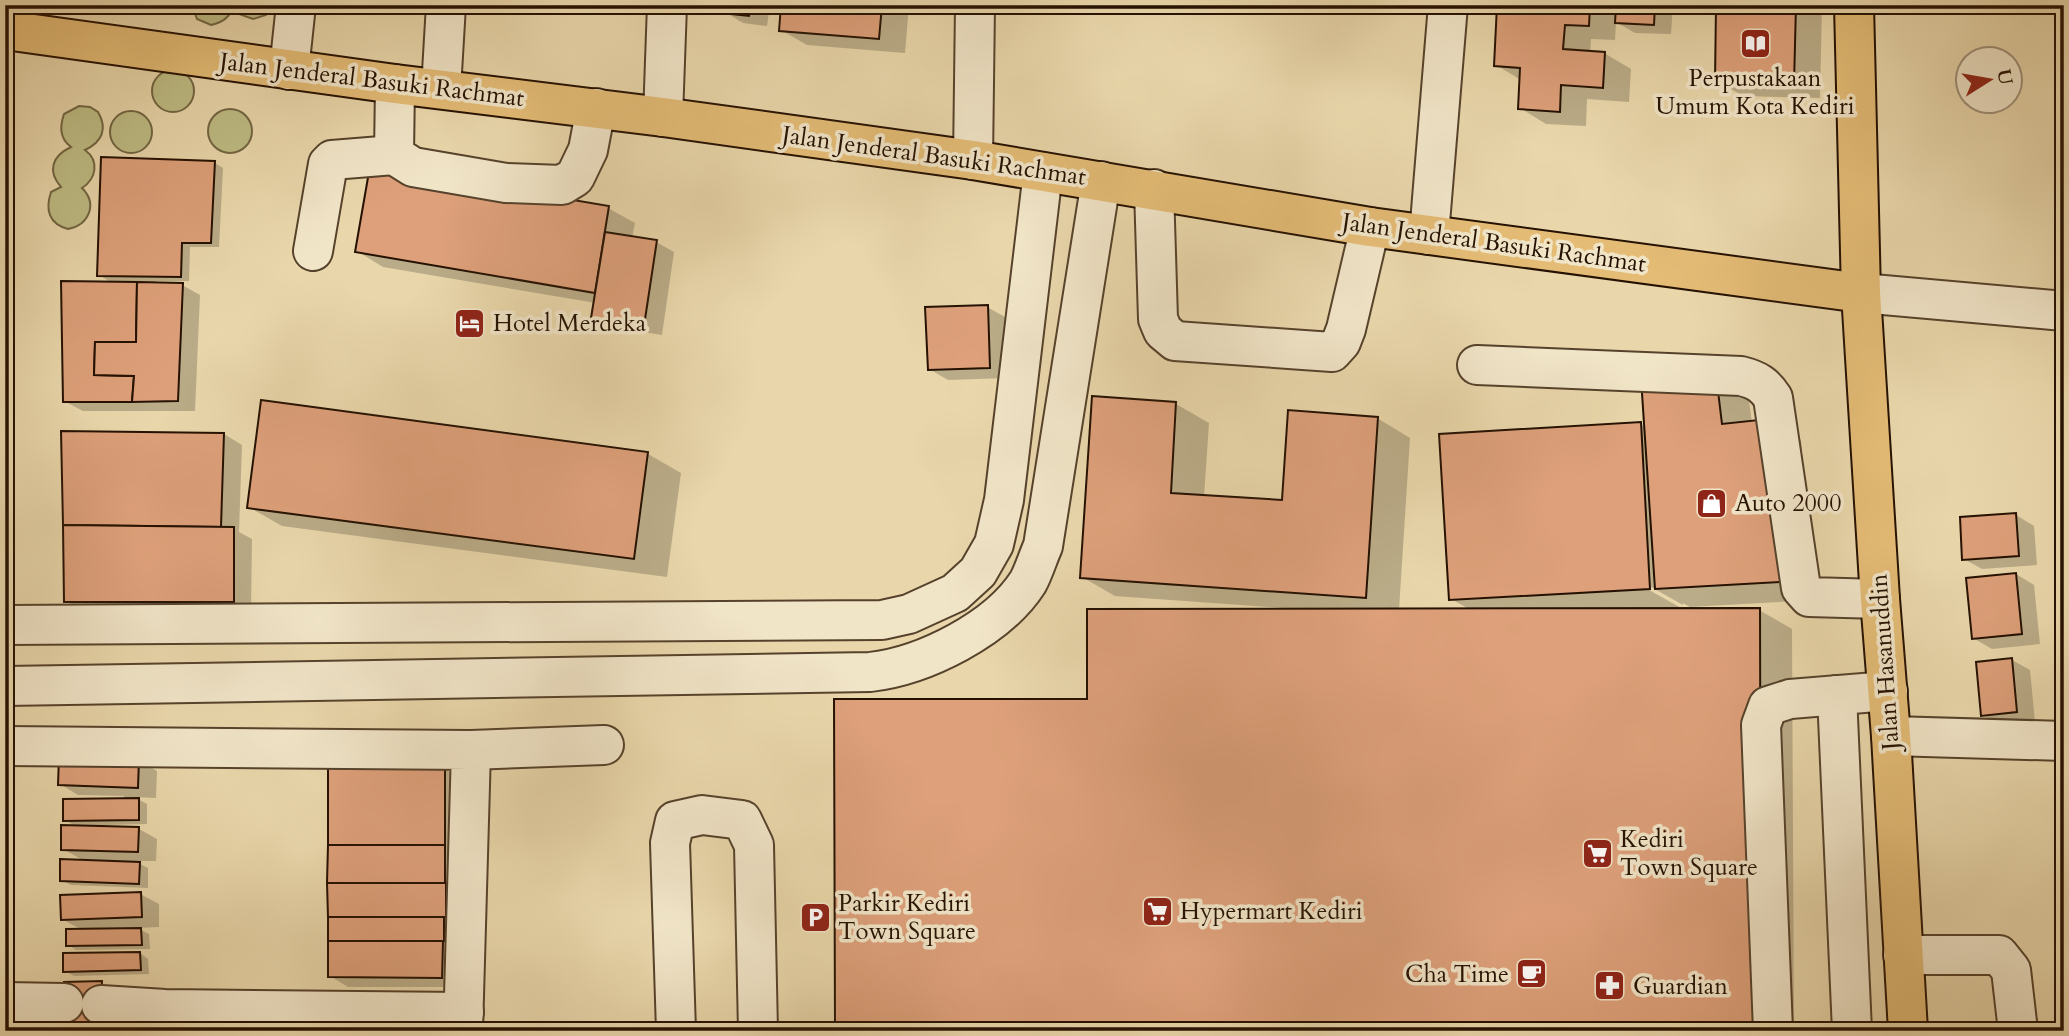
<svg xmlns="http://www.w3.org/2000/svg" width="2069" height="1036" viewBox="0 0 2069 1036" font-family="Cardo,serif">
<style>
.green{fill:#bebc84;stroke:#726643;stroke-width:2}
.shadow{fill:#0003}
.building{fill:#dda07a;stroke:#251102;stroke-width:2}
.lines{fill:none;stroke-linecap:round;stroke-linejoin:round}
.minor-casing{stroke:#56422c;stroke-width:42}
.major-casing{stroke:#251102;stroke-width:42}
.minor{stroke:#f1e5c8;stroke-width:38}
.major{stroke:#e4bc76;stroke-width:38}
.labels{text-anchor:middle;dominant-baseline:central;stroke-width:7;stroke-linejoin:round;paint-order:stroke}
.poi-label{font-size:24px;fill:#251102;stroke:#f1e5c8;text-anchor:start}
.street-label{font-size:24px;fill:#251102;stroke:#f1e5c8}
</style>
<rect width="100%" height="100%" fill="#e9d7ab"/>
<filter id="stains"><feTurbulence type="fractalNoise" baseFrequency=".00286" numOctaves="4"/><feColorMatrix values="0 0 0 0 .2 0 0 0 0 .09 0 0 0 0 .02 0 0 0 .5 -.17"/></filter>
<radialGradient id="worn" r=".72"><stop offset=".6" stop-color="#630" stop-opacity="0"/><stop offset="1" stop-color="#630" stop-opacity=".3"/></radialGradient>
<g class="green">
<path d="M 192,5 L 233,5 C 231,17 223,22 211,25 L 197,19 Z"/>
<path d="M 235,5 L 274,5 L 266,15 L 253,19 L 239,14 Z"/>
<circle cx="173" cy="91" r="21"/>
<path d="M 79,106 L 90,107 L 98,112 C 108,129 102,142 85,150 C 100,161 96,179 82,188 C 98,204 89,225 68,229 C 49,224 45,210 51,192 L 61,187 C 47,171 52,156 71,147 C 59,138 60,126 64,114 Z"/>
<circle cx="230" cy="131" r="22"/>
<circle cx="131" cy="132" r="21"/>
</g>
<g class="shadow">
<path d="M 726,5 L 770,5 L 767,26 L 743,23 L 725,12 Z"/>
<path d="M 783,5 L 909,5 L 905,53 L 807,45 L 781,30 Z"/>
<path d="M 1499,5 L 1673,5 L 1671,34 L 1635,33 L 1616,22 L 1615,40 L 1591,39 L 1590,52 L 1604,53 L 1631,69 L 1629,102 L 1587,99 L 1586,126 L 1546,124 L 1520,108 L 1521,80 L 1496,65 Z"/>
<path d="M 1718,5 L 1822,5 L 1820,98 L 1743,96 L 1717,81 Z"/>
<path d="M 2002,5 L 2064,5 L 2064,12 L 2017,14 Z"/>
<path d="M 215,163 L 223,168 L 219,247 L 190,247 L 189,281 L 155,281 L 155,284 L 182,285 L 200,295 L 195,411 L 83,411 L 64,401 L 114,284 L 99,275 Z"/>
<path d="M 608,208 L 635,223 L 632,238 L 656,242 L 674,252 L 662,335 L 612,327 L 593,317 L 596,303 L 383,267 L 357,251 Z"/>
<path d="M 987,307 L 1005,317 L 1008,378 L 948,380 L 929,369 Z"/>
<path d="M 1746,379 L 1752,423 L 1768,421 L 1801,440 L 1814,600 L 1690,607 L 1683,603 L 1683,605 L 1644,583 L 1642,586 L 1683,609 L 1759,610 L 1792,629 L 1794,1031 L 837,1031 L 1283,611 L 1283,608 L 1115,596 L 1082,577 L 1176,404 L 1209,423 L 1204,497 L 1283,502 L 1377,418 L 1410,438 L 1399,610 L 1471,610 L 1451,599 L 1640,424 L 1646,428 Z"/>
<path d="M 263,402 L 648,454 L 681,473 L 667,577 L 282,526 L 249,507 Z"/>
<path d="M 224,434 L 242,445 L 239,532 L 252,539 L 251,611 L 84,611 L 66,601 Z"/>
<path d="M 2016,515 L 2034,526 L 2037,565 L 1982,569 L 1964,559 Z"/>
<path d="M 2016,574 L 2034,585 L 2040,644 L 1992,649 L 1973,638 Z"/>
<path d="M 2012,660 L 2030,670 L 2035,722 L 2001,726 L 1983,715 Z"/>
<path d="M 138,760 L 157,771 L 156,798 L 134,797 L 147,804 L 147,824 L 108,825 L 108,828 L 139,829 L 157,839 L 156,861 L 134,861 L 148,868 L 148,888 L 71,885 L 62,880 L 84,861 L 63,849 L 77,827 L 65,820 L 124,800 L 124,796 L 78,795 L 60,784 Z"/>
<path d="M 445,769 L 471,784 L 460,987 L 348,987 L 330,976 Z"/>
<path d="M 140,894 L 159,904 L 159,927 L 137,928 L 149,934 L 150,949 L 76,950 L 68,945 L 82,930 L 62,919 Z"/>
<path d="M 140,953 L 148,959 L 149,974 L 74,976 L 65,971 Z"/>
<path d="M 102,983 L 128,998 L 127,1028 L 136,1028 L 140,1031 L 60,1031 L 65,1031 Z"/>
<path d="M 333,1019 L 462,1031 L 333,1031 Z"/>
</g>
<g class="building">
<path d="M 724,5 L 751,5 L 749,16 L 723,13 Z"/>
<path d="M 781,5 L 882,5 L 879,39 L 779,31 Z"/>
<path d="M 1497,5 L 1590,5 L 1589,26 L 1565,25 L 1563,49 L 1605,52 L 1603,88 L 1561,85 L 1560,112 L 1518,109 L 1520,68 L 1494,66 Z"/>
<path d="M 1616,5 L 1655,5 L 1654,25 L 1615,23 Z"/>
<path d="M 1716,5 L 1796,5 L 1794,84 L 1715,82 Z"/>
<path d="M 101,157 L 215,161 L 211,243 L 182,243 L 181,277 L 97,276 Z"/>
<path d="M 370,166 L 609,206 L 595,293 L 355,252 Z"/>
<path d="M 605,232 L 657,240 L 644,326 L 591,318 Z"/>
<path d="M 61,281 L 137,282 L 136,342 L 95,342 L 94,375 L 134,376 L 132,402 L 63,402 Z"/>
<path d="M 137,282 L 183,283 L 178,401 L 132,402 L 134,376 L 94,375 L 95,342 L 136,342 Z"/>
<path d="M 988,305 L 990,368 L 928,370 L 925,307 Z"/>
<path d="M 1714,358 L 1722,424 L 1768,419 L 1782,582 L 1655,589 L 1640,363 Z"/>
<path d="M 1092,396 L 1176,402 L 1171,493 L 1282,500 L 1288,410 L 1378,417 L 1366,598 L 1080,578 Z"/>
<path d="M 261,400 L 648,452 L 634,559 L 247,508 Z"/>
<path d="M 1641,422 L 1650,589 L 1449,600 L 1439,434 Z"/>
<path d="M 61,431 L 224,433 L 221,527 L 63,525 Z"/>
<path d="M 2016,513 L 2019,556 L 1962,560 L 1960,517 Z"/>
<path d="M 63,525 L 234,527 L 234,602 L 64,602 Z"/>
<path d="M 2016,573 L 2022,634 L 1972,639 L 1966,578 Z"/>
<path d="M 1760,608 L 1761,1031 L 835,1031 L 834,699 L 1087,699 L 1087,609 Z"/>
<path d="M 2012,658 L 2017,712 L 1981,716 L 1976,662 Z"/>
<path d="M 59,756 L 139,759 L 138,788 L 58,785 Z"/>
<path d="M 445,767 L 445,845 L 328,845 L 328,768 Z"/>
<path d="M 139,798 L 139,820 L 63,821 L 63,799 Z"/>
<path d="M 61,825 L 139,827 L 138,852 L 61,850 Z"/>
<path d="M 328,845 L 445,845 L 445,883 L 327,883 Z"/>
<path d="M 60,859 L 140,862 L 139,884 L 60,881 Z"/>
<path d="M 327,883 L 446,883 L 446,917 L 328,917 Z"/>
<path d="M 141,892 L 142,917 L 61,920 L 60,895 Z"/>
<rect x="328" y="917" width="116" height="24"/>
<path d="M 141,928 L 142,945 L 66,946 L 66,929 Z"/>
<path d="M 328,941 L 443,941 L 442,978 L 328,977 Z"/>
<path d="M 140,952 L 141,970 L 63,972 L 63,953 Z"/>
<path d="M 102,981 L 100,1028 L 63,1029 L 64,982 Z"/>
<path d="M 136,1026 L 136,1031 L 59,1031 L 58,1028 Z"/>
</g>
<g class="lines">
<defs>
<g id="minor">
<path d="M 289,70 L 296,5"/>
<path d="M 395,84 L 394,155 L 413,167 L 506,183 L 562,185 L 575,177 L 588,150 L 596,108"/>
<path d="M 441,89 L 446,5"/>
<path d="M 663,117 L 667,5"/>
<path d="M 973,160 L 975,5"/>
<path d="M 1154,189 L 1158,319 L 1163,331 L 1175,341 L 1332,352 L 1341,342 L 1346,329 L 1370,227"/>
<path d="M 1429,235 L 1448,5"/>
<path d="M 313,251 L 328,164 L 332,160 L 394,155"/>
<path d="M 1861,293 L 2064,311"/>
<path d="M 1477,365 L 1741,376 C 1757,380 1765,385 1773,398 L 1801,588 L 1809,597 L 1880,599"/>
<path d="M 5,625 L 882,620 L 909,614 L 955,593 L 978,572 L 994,544 L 1004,500 L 1043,172"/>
<path d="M 5,686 L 870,672 C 924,666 998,629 1028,582 C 1034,571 1038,557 1043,546 L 1101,181"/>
<path d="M 1837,695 L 1852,1031"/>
<path d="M 1891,736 L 2064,741"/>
<path d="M 5,746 L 471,750 L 463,1031"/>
<path d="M 471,750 L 604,745"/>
<path d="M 1903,955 L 1999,955 L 2011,970 L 2018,1031"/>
<path d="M 5,1002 L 64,1003"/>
<path d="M 101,1005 L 165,1009 L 464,1012"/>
<path d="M 676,1031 L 670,843 L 675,821 L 702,815 L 742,820 L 754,845 L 758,1031"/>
<path d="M 1773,1031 L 1761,725 L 1768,706 L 1790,699 L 1888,691"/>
</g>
<g id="major">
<path d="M 1854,5 L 1861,293 L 1880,599 L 1891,736 L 1908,1031"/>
<path d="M 5,30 L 395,84 L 663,117 L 973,160 L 1370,227 L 1861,293"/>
</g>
</defs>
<use href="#minor" class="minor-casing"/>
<use href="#major" class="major-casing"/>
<use href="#minor" class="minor"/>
<use href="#major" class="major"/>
</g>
<defs>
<symbol id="library-square" viewBox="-11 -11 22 22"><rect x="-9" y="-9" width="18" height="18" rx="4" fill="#8f2418" stroke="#f1e5c8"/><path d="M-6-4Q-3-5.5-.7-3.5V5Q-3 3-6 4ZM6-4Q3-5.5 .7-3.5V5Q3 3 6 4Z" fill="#fff"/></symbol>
<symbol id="hotel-square" viewBox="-11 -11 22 22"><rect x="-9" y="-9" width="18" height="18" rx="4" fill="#8f2418" stroke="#f1e5c8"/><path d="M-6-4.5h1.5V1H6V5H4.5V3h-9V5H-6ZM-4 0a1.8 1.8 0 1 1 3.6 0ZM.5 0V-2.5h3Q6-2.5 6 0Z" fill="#fff"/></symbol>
<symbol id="shop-square" viewBox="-11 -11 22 22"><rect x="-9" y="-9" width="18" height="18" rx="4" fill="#8f2418" stroke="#f1e5c8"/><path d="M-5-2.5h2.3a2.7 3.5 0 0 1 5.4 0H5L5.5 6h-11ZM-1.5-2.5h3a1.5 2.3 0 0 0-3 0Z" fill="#fff"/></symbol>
<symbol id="supermarket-square" viewBox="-11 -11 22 22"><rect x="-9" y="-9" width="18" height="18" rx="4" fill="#8f2418" stroke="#f1e5c8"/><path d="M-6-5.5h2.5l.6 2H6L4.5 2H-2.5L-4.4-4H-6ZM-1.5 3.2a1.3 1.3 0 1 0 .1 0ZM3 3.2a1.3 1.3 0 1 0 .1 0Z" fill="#fff"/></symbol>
<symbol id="parking-square" viewBox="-11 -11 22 22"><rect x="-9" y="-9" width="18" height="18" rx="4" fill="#8f2418" stroke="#f1e5c8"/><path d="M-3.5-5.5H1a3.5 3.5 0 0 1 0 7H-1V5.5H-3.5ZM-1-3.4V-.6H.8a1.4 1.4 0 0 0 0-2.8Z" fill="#fff"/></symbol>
<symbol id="cafe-square" viewBox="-11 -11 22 22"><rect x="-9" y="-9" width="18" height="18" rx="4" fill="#8f2418" stroke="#f1e5c8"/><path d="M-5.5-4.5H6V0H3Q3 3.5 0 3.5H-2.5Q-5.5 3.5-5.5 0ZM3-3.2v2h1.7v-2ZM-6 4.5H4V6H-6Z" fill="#fff"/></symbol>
<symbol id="pharmacy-square" viewBox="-11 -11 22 22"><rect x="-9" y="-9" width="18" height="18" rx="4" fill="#8f2418" stroke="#f1e5c8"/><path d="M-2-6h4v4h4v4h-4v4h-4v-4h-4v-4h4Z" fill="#fff"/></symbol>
</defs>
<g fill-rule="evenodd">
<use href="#library-square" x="1738" y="26" width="35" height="35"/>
<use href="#hotel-square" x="452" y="306" width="35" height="35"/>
<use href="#shop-square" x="1694" y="486" width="35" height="35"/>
<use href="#supermarket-square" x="1580" y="836" width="35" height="35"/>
<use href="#supermarket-square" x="1140" y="894" width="35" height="35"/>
<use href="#parking-square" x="798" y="900" width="35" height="35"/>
<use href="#cafe-square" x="1514" y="956" width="35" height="35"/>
<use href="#pharmacy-square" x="1592" y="968" width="35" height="35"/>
</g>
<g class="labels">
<g class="poi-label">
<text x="1755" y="78" text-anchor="middle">Perpustakaan<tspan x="1755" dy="28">Umum Kota Kediri</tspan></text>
<text x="493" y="323">Hotel Merdeka</text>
<text x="1735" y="503">Auto 2000</text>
<text x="1620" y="839">Kediri<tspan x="1620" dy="28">Town Square</tspan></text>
<text x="838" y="903">Parkir Kediri<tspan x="838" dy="28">Town Square</tspan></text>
<text x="1180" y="911">Hypermart Kediri</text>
<text x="1509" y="974" text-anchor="end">Cha Time</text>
<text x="1633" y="986">Guardian</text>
</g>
<g class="street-label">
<text transform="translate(372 80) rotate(7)">Jalan Jenderal Basuki Rachmat</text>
<text transform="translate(934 156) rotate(8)">Jalan Jenderal Basuki Rachmat</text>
<text transform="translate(1494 243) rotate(8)">Jalan Jenderal Basuki Rachmat</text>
<text transform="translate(1885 662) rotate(-94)">Jalan Hasanuddin</text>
</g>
</g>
<rect width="2069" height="1036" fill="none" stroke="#e9d7ab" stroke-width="28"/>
<rect x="7" y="7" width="2055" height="1022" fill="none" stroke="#251102" stroke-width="3.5"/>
<rect x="14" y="14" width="2041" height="1008" fill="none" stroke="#251102" stroke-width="2"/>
<g transform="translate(1989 80) rotate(79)"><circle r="33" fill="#f1e5c8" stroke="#9f9079" stroke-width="2"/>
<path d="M0-5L12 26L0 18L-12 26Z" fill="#8f2418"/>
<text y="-10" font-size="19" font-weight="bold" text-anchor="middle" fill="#251102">U</text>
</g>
<rect width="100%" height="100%" filter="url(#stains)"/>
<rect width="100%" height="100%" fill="url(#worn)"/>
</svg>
